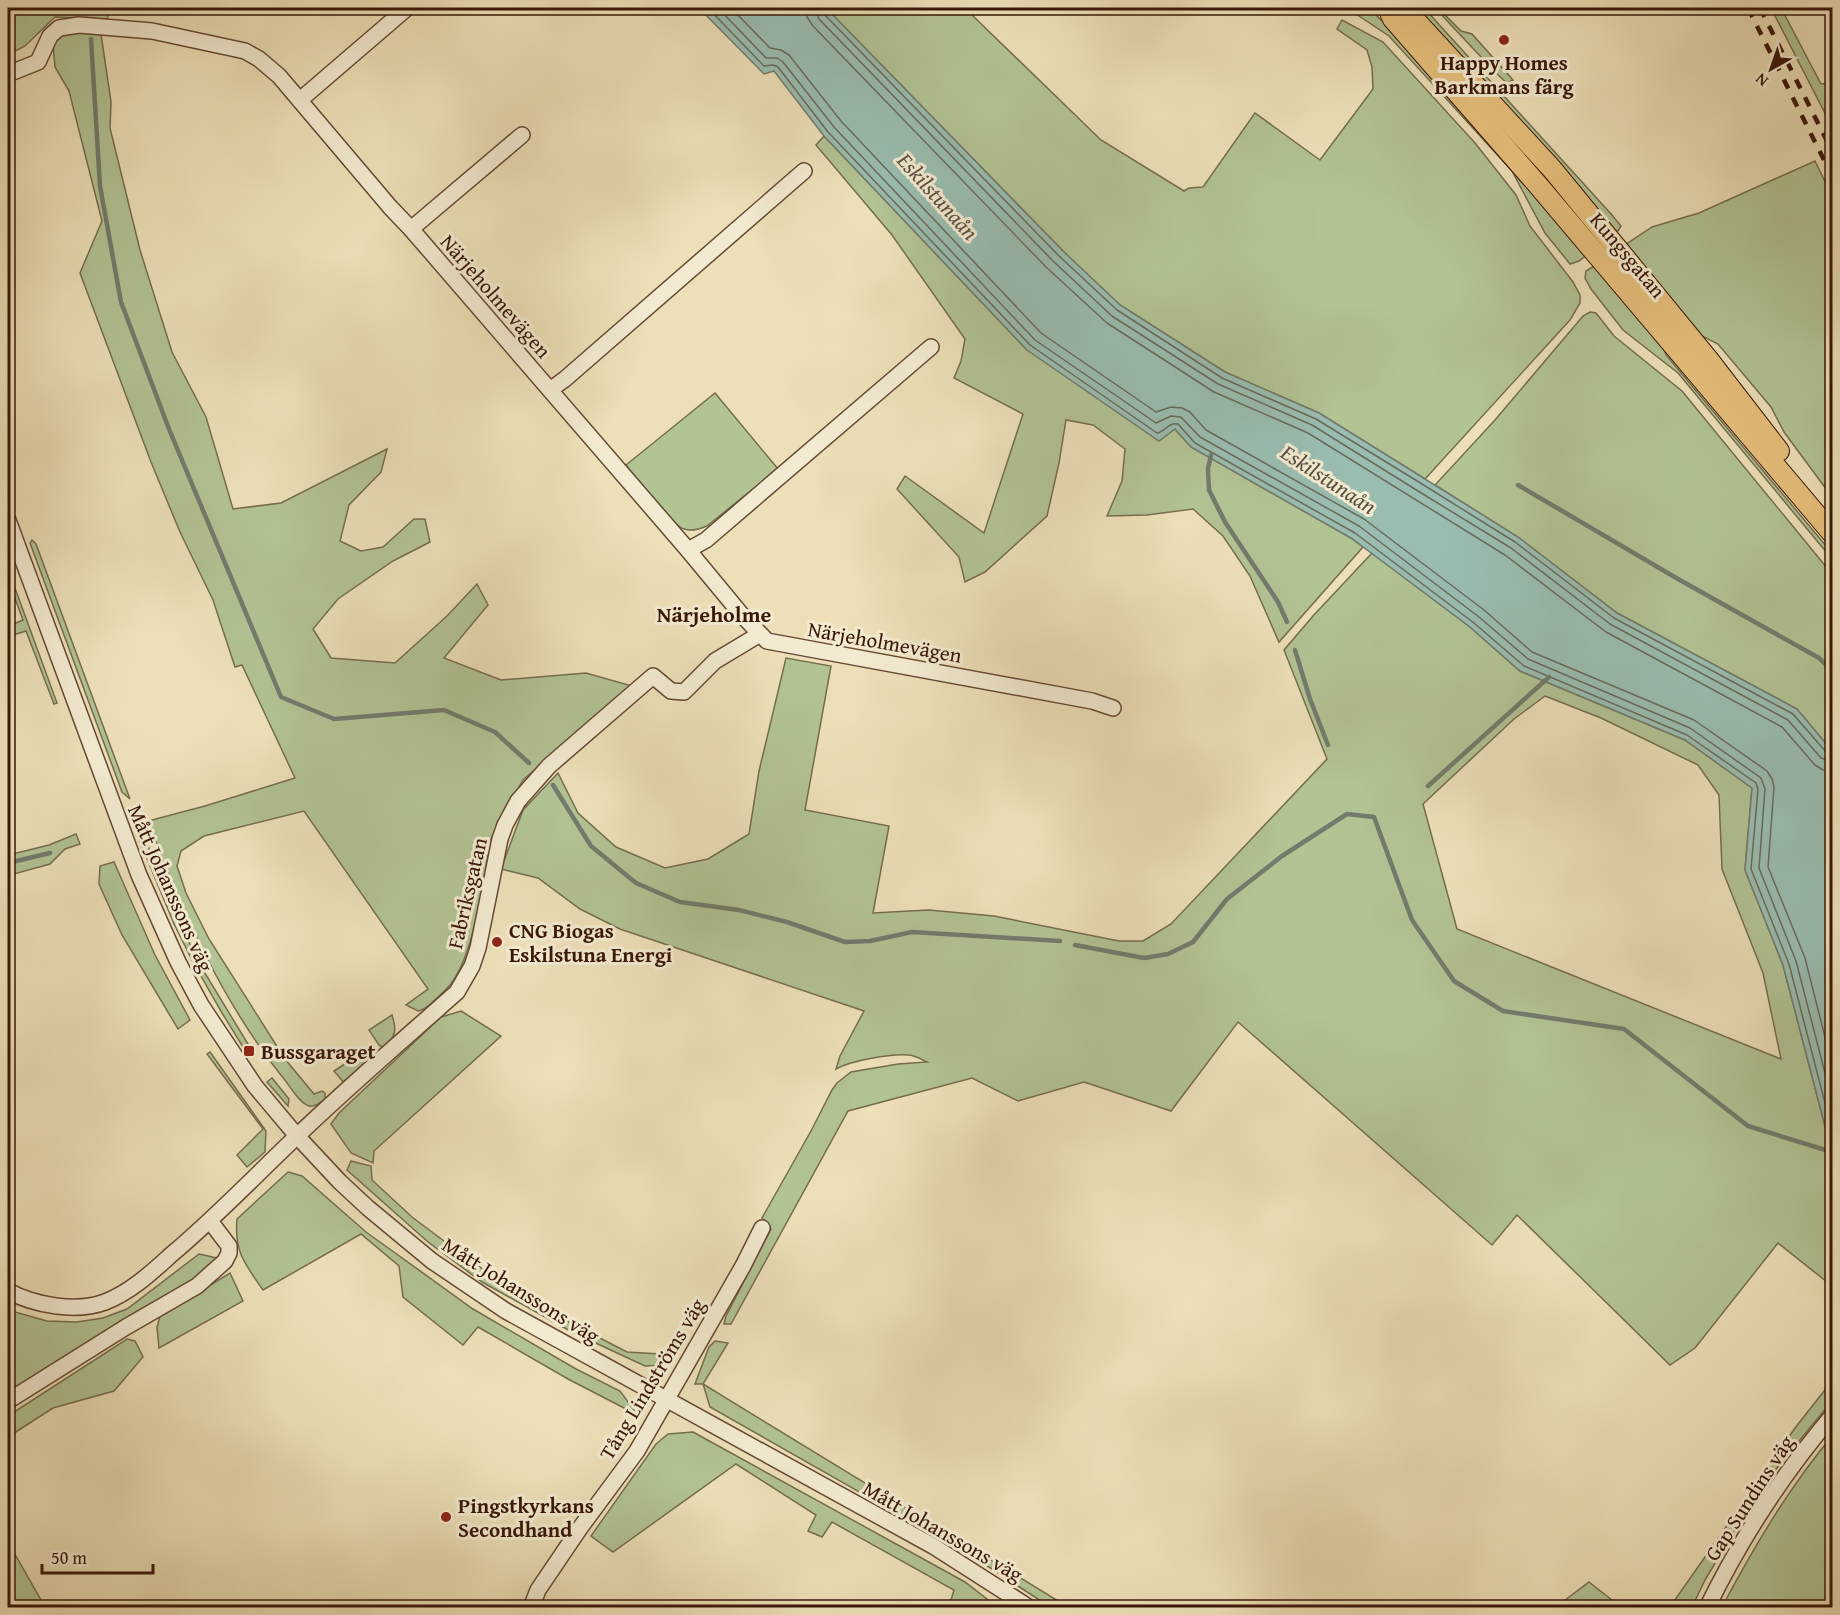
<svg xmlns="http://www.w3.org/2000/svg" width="1840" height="1615" viewBox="0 0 1840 1615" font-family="'Gentium Book Plus',serif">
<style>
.green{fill:#b2c394;stroke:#766d4e;stroke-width:1.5;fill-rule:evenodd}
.water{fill:#99bdb0;stroke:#737b6d;stroke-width:1.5}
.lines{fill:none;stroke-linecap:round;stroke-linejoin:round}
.shore{stroke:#696a5c;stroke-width:1.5}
.stream{stroke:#737b6d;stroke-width:4.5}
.minor-casing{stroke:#664934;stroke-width:18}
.major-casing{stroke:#391708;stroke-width:22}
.minor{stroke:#f3ebd1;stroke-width:15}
.major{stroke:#e6c07c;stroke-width:20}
.rail{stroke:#391708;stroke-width:4.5;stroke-dasharray:10 10;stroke-linecap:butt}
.poi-dot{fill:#8f2418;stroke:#f3ebd1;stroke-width:2}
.labels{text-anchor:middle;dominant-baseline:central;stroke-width:6;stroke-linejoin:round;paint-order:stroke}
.poi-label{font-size:21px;font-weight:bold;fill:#391708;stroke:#f3ebd1;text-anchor:start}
.street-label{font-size:21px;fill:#391708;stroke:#f3ebd1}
.water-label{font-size:22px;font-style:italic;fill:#5b5143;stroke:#f3ebd1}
.neighbourhood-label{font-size:22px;font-weight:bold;fill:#391708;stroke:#f3ebd1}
</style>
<rect width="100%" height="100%" fill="#ede0b8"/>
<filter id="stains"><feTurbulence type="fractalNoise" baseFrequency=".00333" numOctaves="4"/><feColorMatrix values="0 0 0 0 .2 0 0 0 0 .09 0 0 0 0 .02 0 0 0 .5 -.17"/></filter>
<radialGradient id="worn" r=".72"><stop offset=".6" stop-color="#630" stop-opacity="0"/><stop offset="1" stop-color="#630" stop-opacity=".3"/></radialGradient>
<g class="green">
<path d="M 8,8 L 111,8 L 107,19 L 55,17 L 25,46 L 8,55 Z"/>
<path d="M 826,8 L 980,8 L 973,16 L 1101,140 L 1184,191 L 1189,188 L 1203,187 L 1255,113 L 1320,160 L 1373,89 L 1372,67 L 1367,50 L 1337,29 L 1342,20 L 1383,42 L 1475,143 L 1516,195 L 1530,226 L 1573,282 L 1580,295 L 1580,303 L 1570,320 L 1425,479 L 1319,413 L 1225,372 L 1120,305 L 1068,256 Z"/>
<path d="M 1353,8 L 1369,8 L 1386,25 L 1588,254 L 1579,261 L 1570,264 L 1545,233 L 1512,171 L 1389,36 L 1350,10 Z"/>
<path d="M 1413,8 L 1424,8 L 1612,215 L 1621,226 L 1618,231 L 1614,231 Z"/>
<path d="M 1435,8 L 1438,8 L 1461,31 L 1472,34 L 1513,80 L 1507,83 L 1498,75 Z"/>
<path d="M 1771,8 L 1781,8 L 1821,84 L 1832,83 L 1832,127 Z"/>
<path d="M 75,31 L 101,34 L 111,102 L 110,128 L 140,250 L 172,352 L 206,417 L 233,509 L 281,503 L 387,449 L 381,472 L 349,505 L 340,541 L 361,551 L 383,547 L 414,519 L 425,519 L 430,542 L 393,561 L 338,599 L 313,629 L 331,658 L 395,663 L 447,616 L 477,584 L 488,605 L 444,658 L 501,680 L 586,673 L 632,686 L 523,780 L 484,852 L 488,856 C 481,893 473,956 450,985 C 446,990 441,994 437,998 C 430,1004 427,1009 418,1011 L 406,1005 L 428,989 L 304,811 L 204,836 L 181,851 L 177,866 L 186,893 L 209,939 L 285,1059 L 314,1094 L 322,1091 L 325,1093 L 325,1099 C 320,1103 315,1107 309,1106 C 299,1103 290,1086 284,1079 C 222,1002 182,912 148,821 L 205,806 L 295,778 L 242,665 L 235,667 L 213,600 L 180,532 L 151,462 L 80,273 L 102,221 L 69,91 L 55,67 L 53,45 L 62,33 Z"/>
<path d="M 824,136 L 1027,350 L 1175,429 L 1191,447 L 1351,538 L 1363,547 L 1279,642 L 1250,576 L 1223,536 L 1193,509 L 1147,515 L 1107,516 L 1122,481 L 1125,449 L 1093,425 L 1066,420 L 1059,463 L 1047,516 L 985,572 L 965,582 L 959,557 L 897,489 L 905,476 L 984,533 L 1023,414 L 954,378 L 961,361 L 965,339 L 892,235 L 816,145 Z"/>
<path d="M 1815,161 L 1832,196 L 1832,497 L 1784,432 L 1771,407 L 1718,344 L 1694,332 L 1625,245 L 1652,227 L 1699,213 Z"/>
<path d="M 1594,266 L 1662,342 L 1666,355 L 1832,553 L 1832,559 L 1678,373 L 1623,330 L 1591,289 L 1585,278 L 1586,271 Z"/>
<path d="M 1590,312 L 1596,313 L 1614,336 L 1682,391 L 1832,574 L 1832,751 L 1797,709 L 1617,613 L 1518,537 L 1435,485 L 1495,420 L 1583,316 Z"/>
<path d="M 715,393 L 778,469 L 707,526 C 700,529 692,532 684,529 C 669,524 637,479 626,465 Z"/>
<path d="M 32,540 L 36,544 L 130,799 L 122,792 L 30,543 Z"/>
<path d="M 1372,553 L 1470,627 L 1520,671 L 1685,740 L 1752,788 L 1745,870 L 1783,965 L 1832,1153 L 1832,1286 L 1778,1243 L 1695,1348 L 1670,1365 L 1517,1215 L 1492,1245 L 1238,1022 L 1171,1111 L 1084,1082 L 1018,1101 L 972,1078 L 848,1111 L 731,1324 L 724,1324 L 726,1316 L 771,1229 L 762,1218 L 811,1131 L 832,1090 L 837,1083 L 851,1072 L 898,1064 L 927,1062 C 921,1059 914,1055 908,1055 C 892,1053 850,1061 836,1069 L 840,1056 L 864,1011 L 620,929 L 580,909 L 538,878 L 501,869 L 523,810 L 558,773 L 578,813 L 616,847 L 665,868 L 708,859 L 749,834 L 759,771 L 786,658 L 831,666 L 805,810 L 889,826 L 873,913 L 929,910 L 994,916 L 1119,941 L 1143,941 L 1171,924 L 1327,759 L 1284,650 L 1313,616 ZM 1545,696 L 1601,718 L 1698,765 L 1719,795 L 1722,869 L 1763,973 L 1781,1059 L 1457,929 L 1423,804 L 1514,719 Z"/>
<path d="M 8,569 L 57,703 L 54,704 L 26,631 L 13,635 L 9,626 L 23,620 L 8,579 Z"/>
<path d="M 138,831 L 142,831 L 178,920 L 203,970 L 248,1044 L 243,1047 L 222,1013 L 193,962 L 174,924 L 139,839 Z"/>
<path d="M 76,834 L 80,844 L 65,849 L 50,864 L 14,874 L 12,871 L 8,871 L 8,855 L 49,845 Z"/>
<path d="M 114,862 L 155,955 L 190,1020 L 178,1029 L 122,935 L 99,884 L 100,866 Z"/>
<path d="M 461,1011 L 501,1036 L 374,1151 L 373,1163 L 351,1153 L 331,1124 L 339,1113 L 441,1017 Z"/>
<path d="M 392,1015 C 397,1030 396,1036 384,1048 L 379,1045 L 369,1030 Z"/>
<path d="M 210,1052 L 266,1131 L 265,1152 L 247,1167 L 237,1155 L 263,1129 L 207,1054 Z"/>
<path d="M 363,1052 L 370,1055 L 371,1059 L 344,1083 L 334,1071 Z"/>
<path d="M 272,1078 L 289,1099 L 288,1106 L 267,1082 Z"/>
<path d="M 351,1161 L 371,1166 L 372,1180 L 412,1217 L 464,1256 L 503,1283 L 563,1319 L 627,1352 L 676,1355 L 666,1365 L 645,1366 L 572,1332 L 482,1282 L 428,1242 L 347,1170 Z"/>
<path d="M 288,1172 L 302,1176 L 366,1232 L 473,1309 L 576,1369 L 620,1391 L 635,1411 L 633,1415 L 626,1409 L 568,1379 L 478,1327 L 463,1345 L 403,1297 L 399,1266 L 361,1234 L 263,1290 C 245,1264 234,1252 237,1219 Z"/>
<path d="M 199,1254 L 217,1258 L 205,1274 L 8,1393 L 8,1310 L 47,1321 L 77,1322 L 103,1318 L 127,1309 Z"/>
<path d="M 230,1273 L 243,1301 L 159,1348 L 157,1327 L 160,1316 Z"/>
<path d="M 127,1339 L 135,1341 L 143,1357 L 114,1391 L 53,1408 L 8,1437 L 8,1416 Z"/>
<path d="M 715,1341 L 728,1343 L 703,1384 L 1068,1607 L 1050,1607 L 972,1556 L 710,1407 L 703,1384 L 695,1384 L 709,1347 Z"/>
<path d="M 1832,1381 L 1832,1401 L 1758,1491 L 1705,1580 L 1692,1607 L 1670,1607 L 1795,1428 Z"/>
<path d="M 693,1432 L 965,1582 L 987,1599 L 992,1607 L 958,1607 L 950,1603 L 954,1590 L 832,1522 L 822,1537 L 808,1531 L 816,1515 L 736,1464 L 613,1552 L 591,1536 L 656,1444 L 668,1434 Z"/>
<path d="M 1832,1436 L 1832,1607 L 1722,1607 C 1754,1547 1788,1489 1832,1436 Z"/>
<path d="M 8,1542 L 45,1607 L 8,1607 Z"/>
<path d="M 1589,1582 L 1621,1607 L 1556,1607 Z"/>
</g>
<path class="water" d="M 699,8 L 826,8 L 1063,251 L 1120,305 L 1225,372 L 1319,413 L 1425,479 L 1518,537 L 1617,613 L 1797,709 L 1832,751 L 1832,1153 L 1783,965 L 1745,870 L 1752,788 L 1685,740 L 1520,671 L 1470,627 L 1351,538 L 1191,447 L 1175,429 L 1159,441 L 1027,350 L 824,136 L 774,71 L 764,74 Z"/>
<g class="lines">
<g class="shore">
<path d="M 708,8 L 764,66 L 773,65 L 778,67 L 828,132 L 1030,345 L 1157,433 C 1165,432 1168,422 1178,424 L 1195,443 L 1355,533 L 1474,623 L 1524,666 L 1687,735 L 1756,783 L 1758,789 L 1751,869 L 1789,964 L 1832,1130"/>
<path d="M 718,8 L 766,58 L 777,58 L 783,62 L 834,127 L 1035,340 L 1156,423 L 1171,416 L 1181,417 L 1200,437 L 1359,526 L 1479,617 L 1528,659 L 1690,728 L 1761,778 L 1765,789 L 1759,868 L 1796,961 L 1832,1100"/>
<path d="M 731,8 L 770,48 L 781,50 L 789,55 L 841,121 L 1041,333 L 1156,412 L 1171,407 L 1182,408 L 1190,412 L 1206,430 L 1364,519 L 1484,610 L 1532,652 L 1694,720 L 1767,771 L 1772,779 L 1774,787 L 1768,867 L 1805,958 L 1832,1065"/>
<path d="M 806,8 L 807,17 L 813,26 L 1046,267 L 1107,323 L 1214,392 L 1308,433 L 1505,555 L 1606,632 L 1782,727 L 1815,765 L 1823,770 L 1832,771"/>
<path d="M 815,8 L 819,19 L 1053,261 L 1112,316 L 1218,384 L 1312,425 L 1418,491 L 1511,548 L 1610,624 L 1788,720 L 1821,758 L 1832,762"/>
<path d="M 822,8 L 824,14 L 1058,255 L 1117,310 L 1222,378 L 1316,419 L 1422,484 L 1515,542 L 1614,618 L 1793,714 L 1826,752 L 1832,754"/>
</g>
<g class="stream">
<path d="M 90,11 L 91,8"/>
<path d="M 91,39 L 100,186 L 121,302 L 169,429 L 281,697 L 334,719 L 444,710 L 495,732 L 529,763"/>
<path d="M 1211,455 L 1208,469 L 1209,490 L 1225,522 L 1278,602 L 1287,622"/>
<path d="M 1518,485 L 1678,579 L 1819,658 L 1832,671"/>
<path d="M 1295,650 L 1310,699 L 1328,745"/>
<path d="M 553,785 L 591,846 L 636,883 L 680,902 L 739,910 L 787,922 L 845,942 L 870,941 L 912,932 L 1060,941"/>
<path d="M 1428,786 L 1549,677"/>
<path d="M 8,863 L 50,853"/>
<path d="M 1075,945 L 1144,958 L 1168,954 L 1193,942 L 1227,899 L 1282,856 L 1347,814 L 1374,817 L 1412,920 L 1454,981 L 1503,1011 L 1624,1029 L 1748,1126 L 1832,1152"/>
</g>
<defs>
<g id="minor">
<path d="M 8,74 L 38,62 L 50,36 L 59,28 L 79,25 L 152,31 L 245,51 L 259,59 L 279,76 L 390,207 L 411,229 L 688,550 L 741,614 L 767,641 L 1092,701 L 1113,708"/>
<path d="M 300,100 L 407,8"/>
<path d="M 411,229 L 522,135"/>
<path d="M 550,390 L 565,379 L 804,171"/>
<path d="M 8,520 L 139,875 L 178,962 L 201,1005 L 255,1086 L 297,1136 L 340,1182 L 368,1208 L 432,1261 L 506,1311 L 933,1546 L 1030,1608"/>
<path d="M 688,550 L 706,540 L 931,347"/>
<path d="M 8,1291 C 34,1305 76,1313 105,1302 C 131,1292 152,1272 172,1254 C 215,1218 254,1177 295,1138 C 347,1088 403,1040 457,992 L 472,966 L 478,948 L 500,839 L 505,825 L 518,801 L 549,766 L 653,676 L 671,691 L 684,692 L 715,661 L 760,634"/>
<path d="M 8,1401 L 126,1327 L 197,1286 L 225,1261 L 229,1253 L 229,1246 L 210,1221"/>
<path d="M 531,1608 L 538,1590 L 580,1528 L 637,1451 L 743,1266 L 762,1228"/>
<path d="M 1707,1608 C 1741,1538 1782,1475 1832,1416"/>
</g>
<g id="major">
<path d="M 1388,8 L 1393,19 L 1537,184 L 1832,533"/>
<path d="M 1404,8 L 1552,169 L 1708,359 L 1779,451"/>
</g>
</defs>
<use href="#minor" class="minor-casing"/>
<use href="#major" class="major-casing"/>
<use href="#minor" class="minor"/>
<use href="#major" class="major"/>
<g class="rail">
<path d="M 1748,8 L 1832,176"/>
<path d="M 1760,8 L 1832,151"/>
</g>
</g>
<g class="poi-dot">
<circle cx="1504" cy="40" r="6"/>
<circle cx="497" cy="942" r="6"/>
<rect x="243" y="1045" width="12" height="12" rx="3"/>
<circle cx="446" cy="1517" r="6"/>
</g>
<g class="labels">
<g class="poi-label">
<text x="1504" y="62" text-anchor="middle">Happy Homes<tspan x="1504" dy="24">Barkmans färg</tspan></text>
<text x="509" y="930">CNG Biogas<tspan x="509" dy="24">Eskilstuna Energi</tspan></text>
<text x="261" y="1051">Bussgaraget</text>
<text x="458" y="1505">Pingstkyrkans<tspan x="458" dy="24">Secondhand</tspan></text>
</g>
<g class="street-label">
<text transform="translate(1628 255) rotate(50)">Kungsgatan</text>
<text transform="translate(496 296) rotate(49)">Närjeholmevägen</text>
<text transform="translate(885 642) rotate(10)">Närjeholmevägen</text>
<text transform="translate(171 888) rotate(66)">Mått Johanssons väg</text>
<text transform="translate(467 893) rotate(-77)">Fabriksgatan</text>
<text transform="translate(521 1290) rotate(32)">Mått Johanssons väg</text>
<text transform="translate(652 1379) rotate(-59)">Tång Lindströms väg</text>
<text transform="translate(1749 1498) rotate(-57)">Gap Sundins väg</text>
<text transform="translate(943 1531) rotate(30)">Mått Johanssons väg</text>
</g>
<g class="water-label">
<text transform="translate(938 196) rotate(48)">Eskilstunaån</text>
<text transform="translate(1329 479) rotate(33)">Eskilstunaån</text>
</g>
<g class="neighbourhood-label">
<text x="714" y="614">Närjeholme</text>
</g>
</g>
<rect width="1840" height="1615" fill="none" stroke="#ede0b8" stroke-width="30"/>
<rect x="9" y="9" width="1822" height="1597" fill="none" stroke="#391708" stroke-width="3"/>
<rect x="15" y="15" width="1810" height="1585" fill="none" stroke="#391708" stroke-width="1.5"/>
<g transform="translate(1771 69) rotate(220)" stroke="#f3ebd1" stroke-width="4.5" paint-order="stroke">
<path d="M0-4.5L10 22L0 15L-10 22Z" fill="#391708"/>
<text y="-9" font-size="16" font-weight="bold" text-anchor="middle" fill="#391708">N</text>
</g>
<path d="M42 1564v9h111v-9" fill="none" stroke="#391708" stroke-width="3"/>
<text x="51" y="1564" font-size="18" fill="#391708" stroke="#f3ebd1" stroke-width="4.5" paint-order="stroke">50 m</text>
<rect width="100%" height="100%" filter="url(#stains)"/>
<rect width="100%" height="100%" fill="url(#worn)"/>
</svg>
